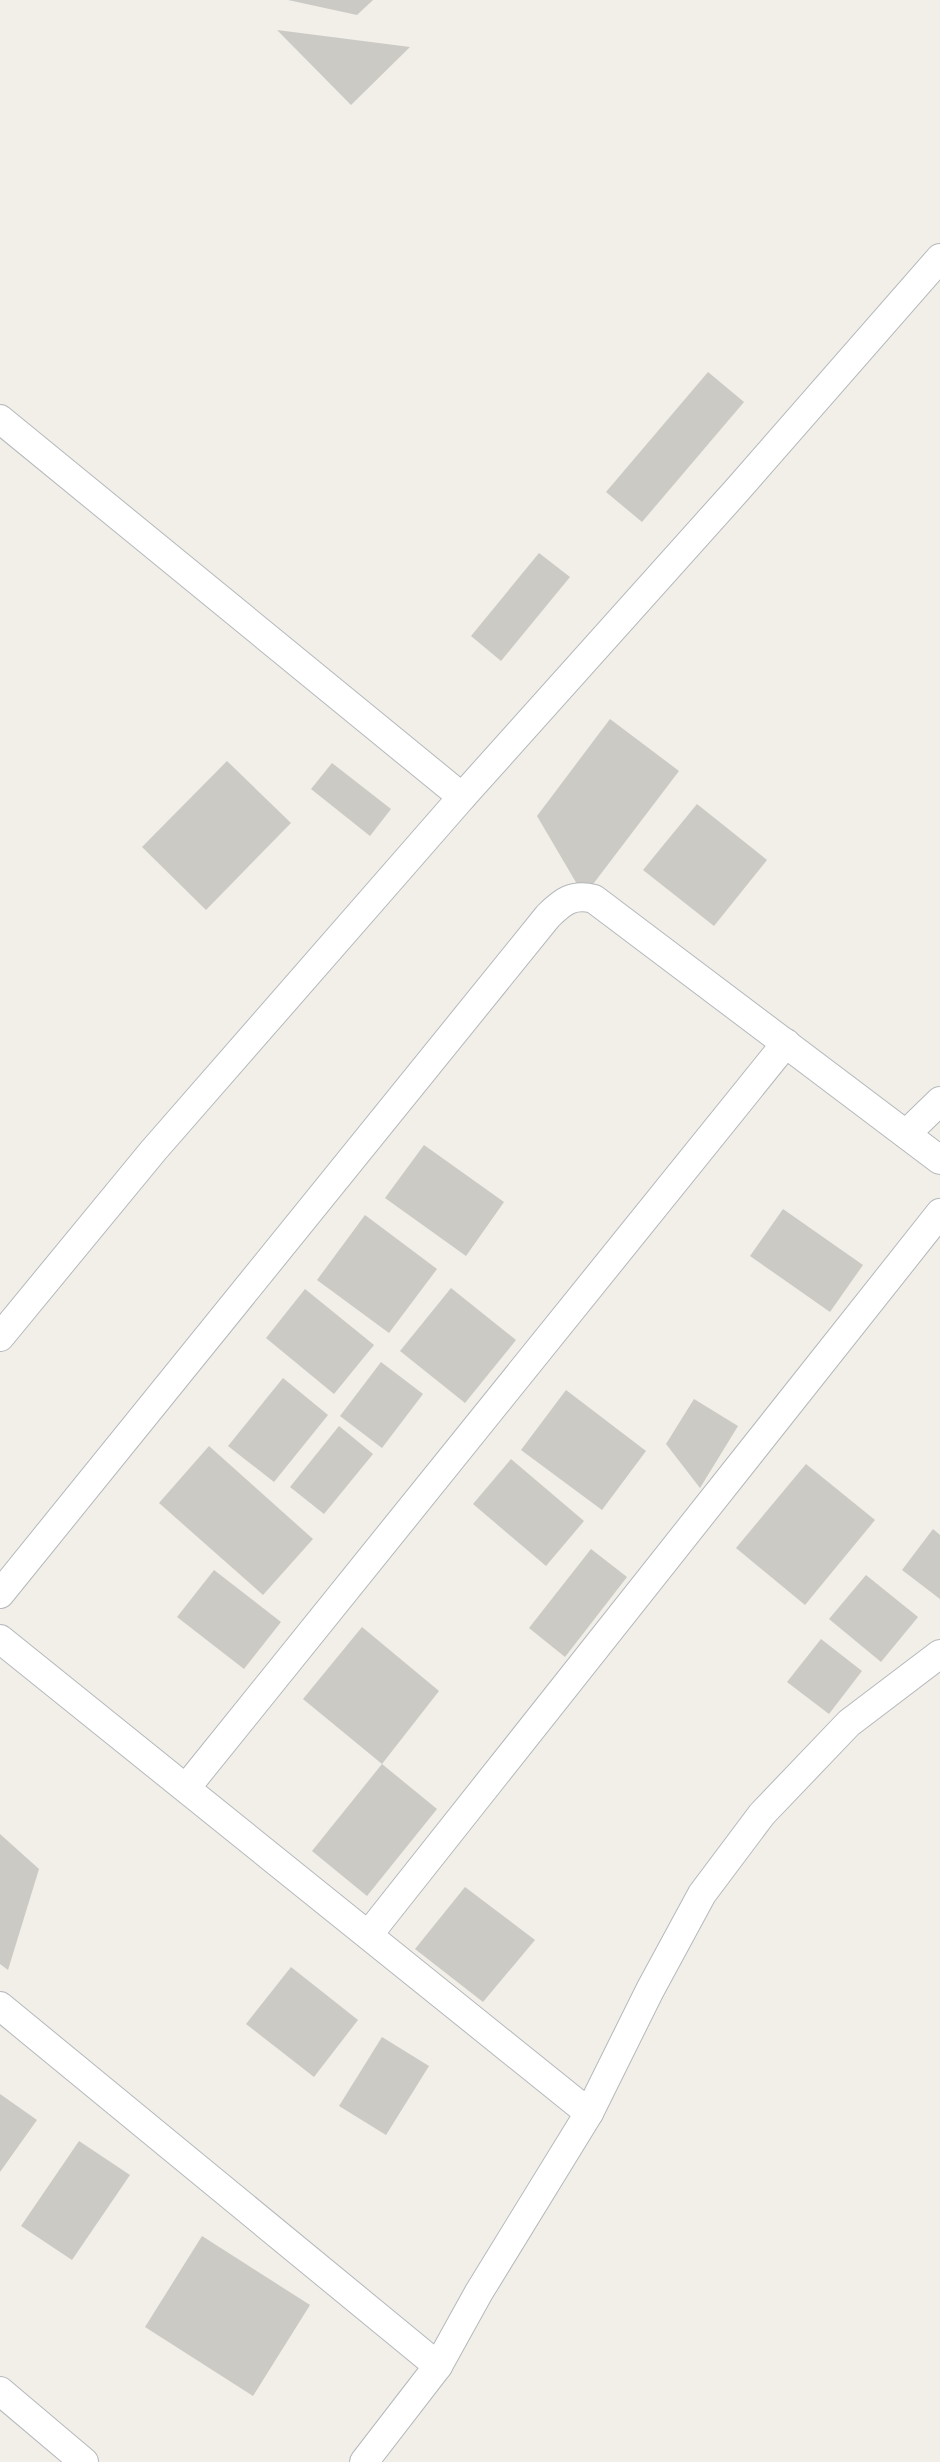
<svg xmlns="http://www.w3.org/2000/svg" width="940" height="2462" viewBox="0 0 940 2462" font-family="'Sofia Sans Condensed',sans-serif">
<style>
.building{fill:#cccac5}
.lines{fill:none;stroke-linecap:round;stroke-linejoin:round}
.street-casing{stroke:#b5b8bc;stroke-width:30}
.street{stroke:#fff;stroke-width:28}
</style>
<rect width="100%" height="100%" fill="#f1efe8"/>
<g class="building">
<path d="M 288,0 L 373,0 L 357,15 Z"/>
<path d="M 277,30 L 410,47 L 351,105 Z"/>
<path d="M 708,372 L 744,402 L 642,522 L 606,492 Z"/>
<path d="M 539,553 L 570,577 L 501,661 L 471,636 Z"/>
<path d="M 610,719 L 679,771 L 584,896 L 537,816 Z"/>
<path d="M 227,761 L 291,823 L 206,910 L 142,847 Z"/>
<path d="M 332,763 L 391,809 L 370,836 L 311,789 Z"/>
<path d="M 697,804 L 767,860 L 714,926 L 643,870 Z"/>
<path d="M 424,1145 L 504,1202 L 466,1256 L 385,1198 Z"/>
<path d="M 783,1209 L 863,1265 L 830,1312 L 750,1256 Z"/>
<path d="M 365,1215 L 437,1269 L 389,1333 L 317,1280 Z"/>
<path d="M 451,1288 L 516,1340 L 465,1403 L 400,1351 Z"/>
<path d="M 305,1289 L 374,1345 L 334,1394 L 266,1338 Z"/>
<path d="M 381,1362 L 423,1394 L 382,1448 L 340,1416 Z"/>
<path d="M 283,1378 L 328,1415 L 274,1482 L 228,1446 Z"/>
<path d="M 566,1390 L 646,1451 L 602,1510 L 521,1450 Z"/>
<path d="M 694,1399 L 738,1426 L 700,1488 L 666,1444 Z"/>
<path d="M 339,1426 L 373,1454 L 324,1514 L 290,1487 Z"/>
<path d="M 209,1446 L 313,1539 L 263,1595 L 159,1503 Z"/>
<path d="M 511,1459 L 584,1521 L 546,1566 L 473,1504 Z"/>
<path d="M 806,1464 L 875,1520 L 805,1605 L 736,1548 Z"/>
<path d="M 933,1529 L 940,1535 L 940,1599 L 902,1570 Z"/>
<path d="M 591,1549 L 627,1577 L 565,1657 L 529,1628 Z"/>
<path d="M 214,1570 L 281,1622 L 244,1669 L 177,1617 Z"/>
<path d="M 866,1575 L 918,1617 L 881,1662 L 829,1619 Z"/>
<path d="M 362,1627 L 439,1691 L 382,1764 L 303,1699 Z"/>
<path d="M 821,1639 L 862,1671 L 829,1714 L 787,1682 Z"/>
<path d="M 382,1764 L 437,1809 L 367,1896 L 312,1851 Z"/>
<path d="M 0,1834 L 39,1869 L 8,1970 L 0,1964 Z"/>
<path d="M 465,1887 L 535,1940 L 483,2002 L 415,1949 Z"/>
<path d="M 291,1967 L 358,2020 L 314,2077 L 246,2024 Z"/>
<path d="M 382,2037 L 429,2066 L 386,2135 L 339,2106 Z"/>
<path d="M 0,2094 L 37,2120 L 0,2172 Z"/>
<path d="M 79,2141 L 130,2175 L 72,2260 L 21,2226 Z"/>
<path d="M 202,2236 L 310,2305 L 253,2396 L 145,2327 Z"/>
</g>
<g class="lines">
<defs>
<g id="street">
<path d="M 0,419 L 462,797 L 738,489 L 940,258"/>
<path d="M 906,1134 L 940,1101"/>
<path d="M 0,1337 L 153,1151 L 462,797"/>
<path d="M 0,1594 L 548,916 C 562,902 573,893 594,899 L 940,1160"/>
<path d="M 0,1639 L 589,2113"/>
<path d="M 186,1788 L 786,1043"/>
<path d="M 369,1934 L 940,1213"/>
<path d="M 0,2006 L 438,2366"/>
<path d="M 0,2391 L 84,2462"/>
<path d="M 364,2462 L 438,2366 L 479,2292 L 589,2113 L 650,1990 L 702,1894 L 762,1814 L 849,1723 L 940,1654"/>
</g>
</defs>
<use href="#street" class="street-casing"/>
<use href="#street" class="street"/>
</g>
</svg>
